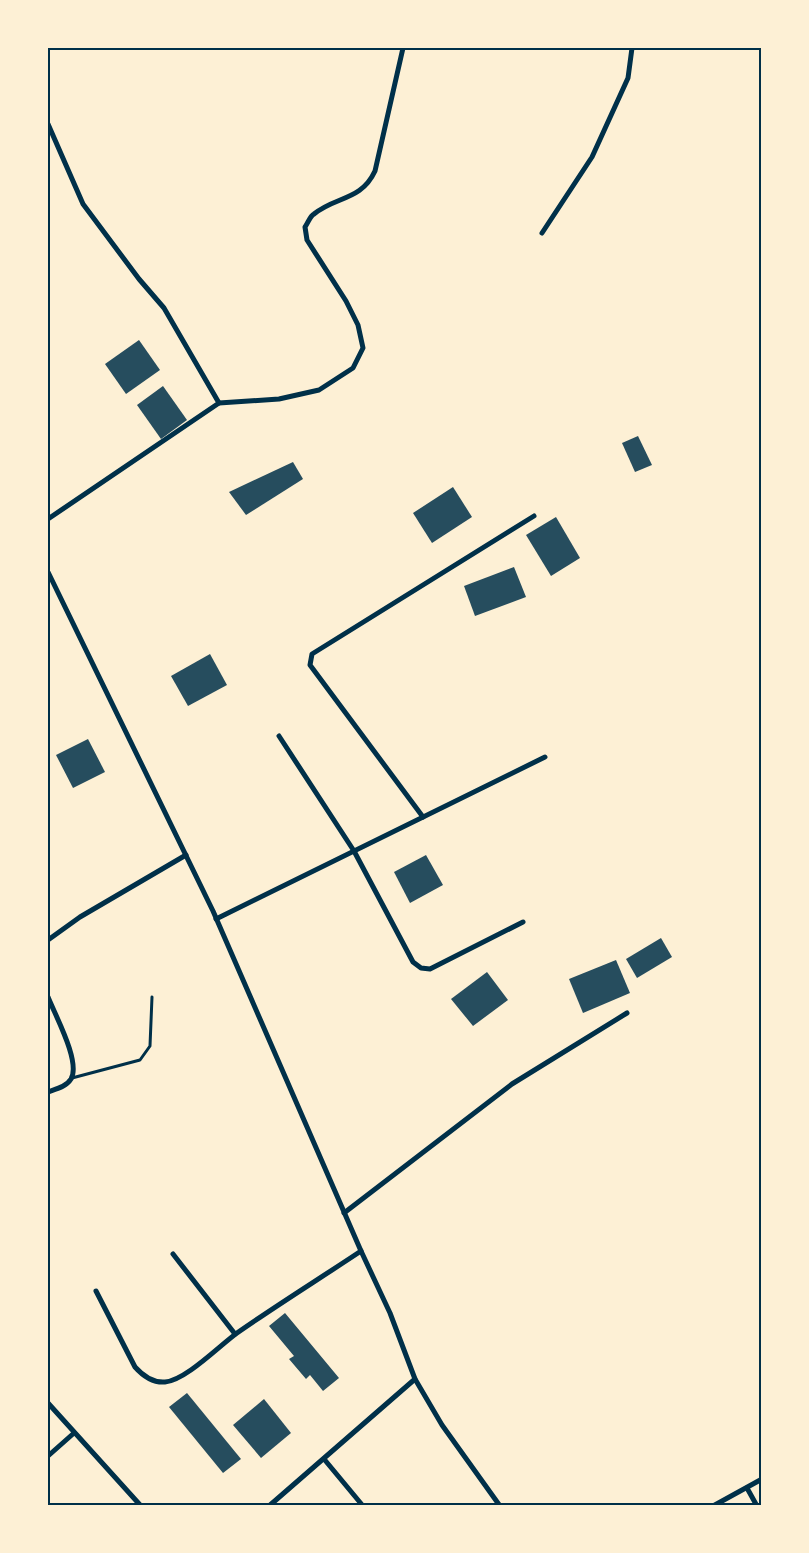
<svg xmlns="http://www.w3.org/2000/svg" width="809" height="1553" viewBox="0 0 809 1553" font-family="Roboto,sans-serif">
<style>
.building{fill:#264d5e}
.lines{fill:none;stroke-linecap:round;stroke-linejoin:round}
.service{stroke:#003049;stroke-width:3}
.minor{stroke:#003049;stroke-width:5}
.neatline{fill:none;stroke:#003049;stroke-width:2}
</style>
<rect width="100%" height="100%" fill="#fdf0d5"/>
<g class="building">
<path d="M 139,340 L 160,370 L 126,394 L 105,364 Z"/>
<path d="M 163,386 L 187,420 L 161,439 L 137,405 Z"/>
<path d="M 638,436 L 652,465 L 635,472 L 622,443 Z"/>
<path d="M 293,462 L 303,479 L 246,515 L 229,492 Z"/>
<path d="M 453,487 L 472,517 L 432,543 L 413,513 Z"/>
<path d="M 556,517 L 580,558 L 551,576 L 526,535 Z"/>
<path d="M 514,567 L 526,597 L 475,616 L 464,586 Z"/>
<path d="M 210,654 L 227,685 L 188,706 L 171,676 Z"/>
<path d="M 88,739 L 105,772 L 73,788 L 56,755 Z"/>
<path d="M 426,855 L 443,885 L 410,903 L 394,872 Z"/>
<path d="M 661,938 L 672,957 L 637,978 L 626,959 Z"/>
<path d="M 616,960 L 630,993 L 583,1013 L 569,979 Z"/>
<path d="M 487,972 L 508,1000 L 473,1026 L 451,999 Z"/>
<path d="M 285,1313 L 339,1378 L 323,1391 L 310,1375 L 306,1379 L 289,1359 L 294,1356 L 269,1326 Z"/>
<path d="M 187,1393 L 241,1459 L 223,1473 L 169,1407 Z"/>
<path d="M 264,1399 L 291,1433 L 261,1458 L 233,1425 Z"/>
</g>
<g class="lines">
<path class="service" d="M 72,1078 L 140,1060 L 150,1046 L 152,997"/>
<g class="minor">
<path d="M 48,124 L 83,204 L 139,279 L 164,308 L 219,403 L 48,519"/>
<path d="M 542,233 L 592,157 L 628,78 L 632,48"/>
<path d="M 219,403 L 279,399 L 319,390 L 353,368 L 363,348 L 358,325 L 346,301 L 307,240 L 305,227 C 308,223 310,216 314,214 C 336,196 361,201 375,171 L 403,48"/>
<path d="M 48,572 L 213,911 L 361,1251 L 390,1313 L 415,1379 L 442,1425 L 500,1506"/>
<path d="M 279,736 L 354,851 L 413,962 L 421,968 L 430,969 L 523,922"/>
<path d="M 423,817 L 310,665 L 312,654 L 534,516"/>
<path d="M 216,919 L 545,757"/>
<path d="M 48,940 L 80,917 L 186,855"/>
<path d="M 48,997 C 55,1015 81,1062 71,1079 C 66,1087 56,1089 48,1092"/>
<path d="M 344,1213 L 512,1084 L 627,1013"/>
<path d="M 173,1254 L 235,1334"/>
<path d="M 96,1291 L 135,1367 C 143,1376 152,1383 165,1382 C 186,1380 219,1346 237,1333 C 277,1305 319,1279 361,1251"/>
<path d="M 48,1403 L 141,1506"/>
<path d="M 48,1456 L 74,1433"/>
<path d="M 324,1459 L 363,1506"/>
<path d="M 747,1488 L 757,1506"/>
<path d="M 269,1506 L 415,1379"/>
<path d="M 713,1506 L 762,1479"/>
</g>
</g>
<rect width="809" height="1553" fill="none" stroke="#fdf0d5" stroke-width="98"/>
<rect x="49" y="49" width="711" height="1455" class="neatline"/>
</svg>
